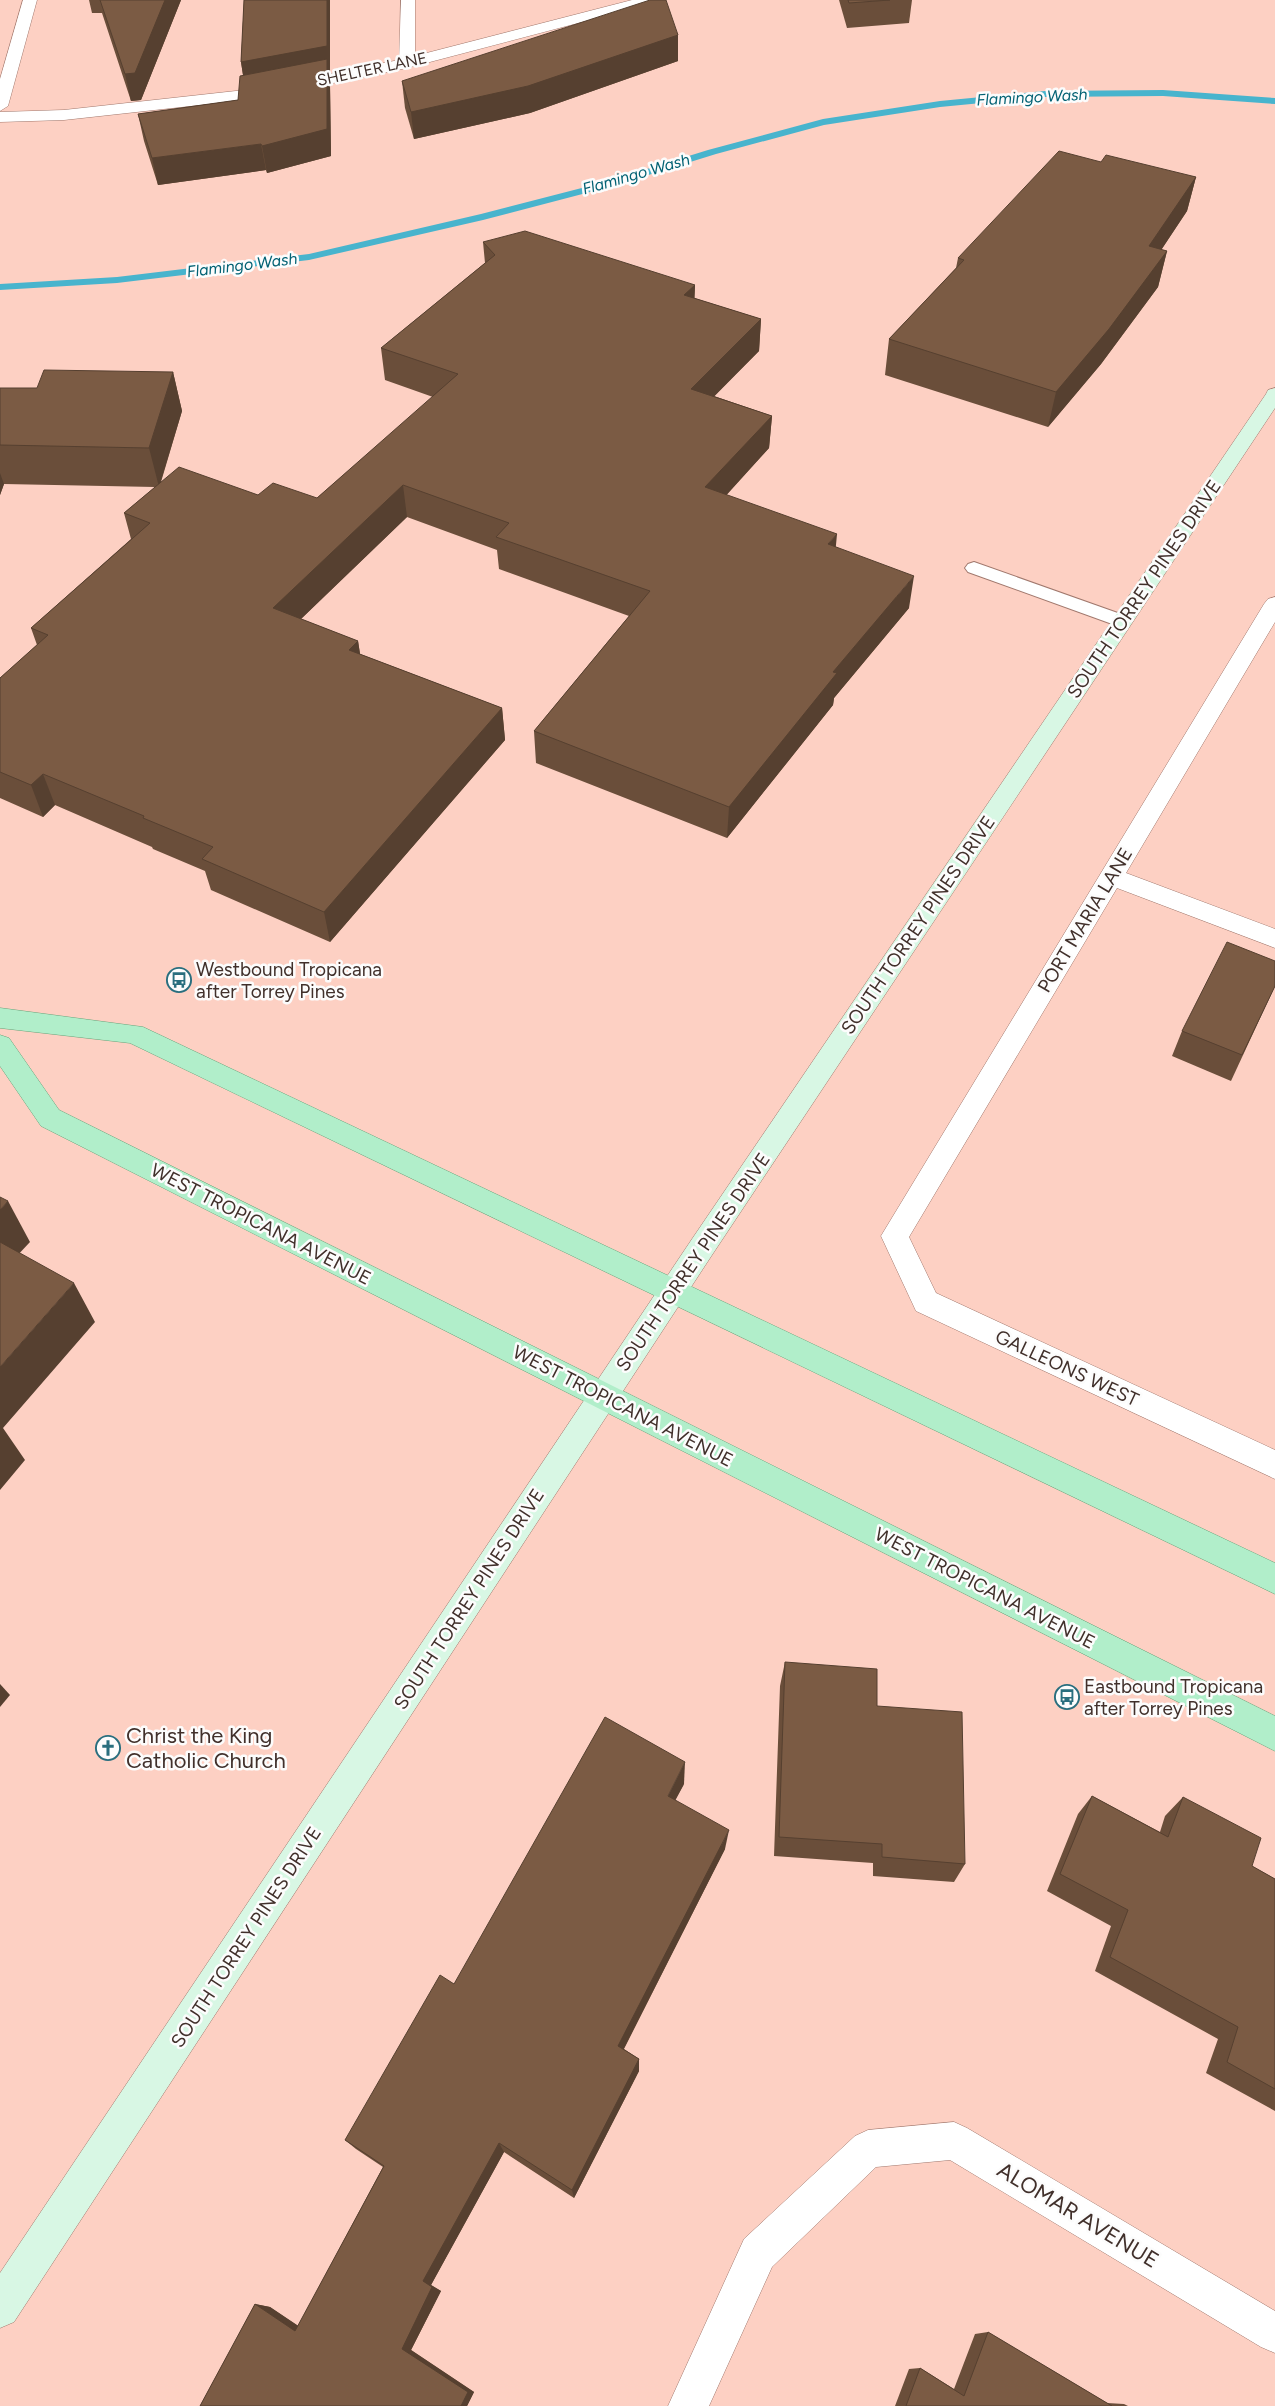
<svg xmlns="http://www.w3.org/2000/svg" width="1275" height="2406" viewBox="0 0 1275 2406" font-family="Figtree,sans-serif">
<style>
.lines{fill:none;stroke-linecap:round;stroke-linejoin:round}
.stream{fill:#48b4cd;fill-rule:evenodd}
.service-casing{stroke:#a1786d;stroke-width:2}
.minor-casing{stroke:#a1786d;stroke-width:1}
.secondary-casing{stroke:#a1786d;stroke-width:1}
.primary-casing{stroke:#68a47b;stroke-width:1}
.service{fill:#fff;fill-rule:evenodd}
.minor{fill:#fff;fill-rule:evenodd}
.secondary{fill:#d8f7e4;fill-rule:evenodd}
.primary{fill:#b1eeca;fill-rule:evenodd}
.wall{fill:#6a4e3a}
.shaded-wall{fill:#564030}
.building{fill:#7b5b44;stroke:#564030}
.labels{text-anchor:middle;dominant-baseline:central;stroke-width:5;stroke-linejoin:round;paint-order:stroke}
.far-street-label{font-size:16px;fill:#41302b;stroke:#fcfcfc}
.far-water-label{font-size:16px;font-style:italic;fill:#026173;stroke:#fcfcfc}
.street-label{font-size:19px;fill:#41302b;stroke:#fcfcfc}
.poi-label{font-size:19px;fill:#41302b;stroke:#fcfcfc;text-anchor:start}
.near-poi-label{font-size:22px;fill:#41302b;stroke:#fcfcfc;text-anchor:start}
.near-street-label{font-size:22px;fill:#41302b;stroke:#fcfcfc}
</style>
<rect width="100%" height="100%" fill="#fdd0c3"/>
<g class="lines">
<path class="stream" d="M 1163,90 L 1275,98 L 1275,104 L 1163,96 L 1045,97 L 940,107 L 824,125 L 716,154 L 613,186 L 483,220 L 309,260 L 117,283 L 0,290 L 0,284 L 117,277 L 309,254 L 481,214 L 605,182 L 708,150 L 823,119 L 940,101 L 1045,91 Z"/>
<defs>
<path id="service" d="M 974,562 L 1129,617 L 1131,621 L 1129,625 L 1115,625 L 968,572 L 965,568 L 968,564 Z"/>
<g id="minor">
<path d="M 23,0 L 37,0 L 8,106 L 0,111 L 0,79 Z"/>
<path d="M 401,0 L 415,0 L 415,56 L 632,0 L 656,0 L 654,3 L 407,68 L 254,99 L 64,120 L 0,122 L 0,112 L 64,110 L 254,89 L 399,60 Z"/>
<path d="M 1275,597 L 1275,622 L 1126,873 L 1275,929 L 1275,948 L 1117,888 L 909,1237 L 936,1293 L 1275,1450 L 1275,1479 L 916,1311 L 881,1236 L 1264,604 L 1268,599 Z"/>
<path d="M 954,2122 L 967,2128 L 1275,2311 L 1275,2353 L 1261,2347 L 950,2160 L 876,2167 L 772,2267 L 709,2406 L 668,2406 L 744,2239 L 855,2136 L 868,2130 Z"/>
</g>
<path id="secondary" d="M 1275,388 L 1275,408 L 712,1255 L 14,2322 L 0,2328 L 0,2273 L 692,1239 L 1266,394 L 1268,390 Z"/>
<g id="primary">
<path d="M 0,1008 L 143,1027 L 1275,1563 L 1275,1594 L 130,1043 L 0,1028 Z"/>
<path d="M 0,1035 L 9,1038 L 59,1110 L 1275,1716 L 1275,1751 L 41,1126 L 0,1066 Z"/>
</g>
</defs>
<use href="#service" class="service-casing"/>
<use href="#minor" class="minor-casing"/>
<use href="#secondary" class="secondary-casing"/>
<use href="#primary" class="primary-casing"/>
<use href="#service" class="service"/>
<use href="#minor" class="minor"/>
<use href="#secondary" class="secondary"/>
<use href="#primary" class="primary"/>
</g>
<g class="wall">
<path d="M 89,0 L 181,0 L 141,100 L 131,101 L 102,13 L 92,13 Z"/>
<path d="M 244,0 L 330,0 L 330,72 L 328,72 L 330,85 L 331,156 L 267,173 L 266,170 L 158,185 L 144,141 L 138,114 L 238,100 L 243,75 L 241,62 Z"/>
<path d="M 839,0 L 912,0 L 909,23 L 847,28 Z"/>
<path d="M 678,35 L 678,61 L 530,113 L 414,139 L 405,108 L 402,81 Z"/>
<path d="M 1101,162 L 1196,177 L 1187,211 L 1161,250 L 1167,251 L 1158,287 L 1101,364 L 1048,427 L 885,375 L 889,339 L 956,268 L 958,258 Z"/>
<path d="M 483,242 L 695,285 L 694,298 L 761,319 L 759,351 L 714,396 L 772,416 L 769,448 L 726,495 L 836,547 L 909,608 L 834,698 L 833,705 L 727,838 L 536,763 L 534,731 L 629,616 L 499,569 L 497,550 L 407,517 L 301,619 L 358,641 L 360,654 L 502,708 L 505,740 L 330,942 L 211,890 L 205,871 L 153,849 L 152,847 L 55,805 L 43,817 L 0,798 L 0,678 L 37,645 L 31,628 L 131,539 L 124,513 L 155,487 L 4,484 L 0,495 L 0,388 L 37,388 L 173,372 L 182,411 L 161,482 L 258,495 L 317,498 L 433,397 L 385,380 L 381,348 L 485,263 Z"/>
<path d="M 1275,986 L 1231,1081 L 1172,1056 L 1182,1031 Z"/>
<path d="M 785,1662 L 877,1706 L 965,1864 L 954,1882 L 873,1876 L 873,1863 L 774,1856 L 780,1686 Z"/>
<path d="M 684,1784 L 675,1800 L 725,1849 L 624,2049 L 639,2059 L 639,2071 L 574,2198 L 504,2152 L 431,2285 L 441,2291 L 411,2350 L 474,2392 L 467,2406 L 200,2406 L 255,2304 L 270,2307 L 298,2326 L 383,2167 L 356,2149 L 345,2140 L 454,1984 Z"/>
<path d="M 1092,1796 L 1160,1832 L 1165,1816 L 1183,1797 L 1252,1866 L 1275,1879 L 1275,2111 L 1206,2073 L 1218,2039 L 1095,1971 L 1111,1926 L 1047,1891 L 1078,1814 Z"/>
<path d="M 988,2332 L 1107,2403 L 1124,2404 L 1128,2406 L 895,2406 L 909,2369 L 920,2368 L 954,2389 L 975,2334 Z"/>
</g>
<g class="shaded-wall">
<path d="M 165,0 L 181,0 L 141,100 L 131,101 L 125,74 Z"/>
<path d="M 327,0 L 330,0 L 330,72 L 328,72 L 330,85 L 331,156 L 267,173 L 262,146 L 245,88 L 241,62 Z"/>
<path d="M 678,35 L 678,61 L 530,113 L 414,139 L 411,112 Z"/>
<path d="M 261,144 L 266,170 L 158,185 L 152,158 Z"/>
<path d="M 1196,177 L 1187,211 L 1140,282 L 1149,246 Z"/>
<path d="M 1167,251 L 1158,287 L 1101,364 L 1048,427 L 1056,392 Z"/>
<path d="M 695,285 L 694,317 L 684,295 Z"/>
<path d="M 761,319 L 759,351 L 690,421 L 691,389 Z"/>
<path d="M 173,372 L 182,411 L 159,487 L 149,448 Z"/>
<path d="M 772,416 L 769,448 L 704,520 L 705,487 Z"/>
<path d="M 0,473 L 4,484 L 0,495 Z"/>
<path d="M 403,485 L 407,517 L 279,640 L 273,608 Z"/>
<path d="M 837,534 L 834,566 L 828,544 Z"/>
<path d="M 914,576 L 909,608 L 834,698 L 833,705 L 727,838 L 729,807 L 833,672 Z"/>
<path d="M 358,641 L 363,673 L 349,650 Z"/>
<path d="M 502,708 L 505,740 L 330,942 L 324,912 Z"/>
<path d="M 43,774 L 55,805 L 43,817 L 31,785 Z"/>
<path d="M 8,1201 L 30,1242 L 15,1258 L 0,1252 L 0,1210 Z"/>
<path d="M 74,1283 L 95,1322 L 3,1428 L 25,1460 L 0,1490 L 0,1367 Z"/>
<path d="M 0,1684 L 10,1695 L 0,1707 Z"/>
<path d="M 685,1762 L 684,1784 L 667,1816 L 668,1796 Z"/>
<path d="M 729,1830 L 725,1849 L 619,2058 L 618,2046 Z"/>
<path d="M 639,2059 L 639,2071 L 574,2198 L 572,2190 Z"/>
<path d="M 499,2143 L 504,2152 L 431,2285 L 441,2291 L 411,2350 L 474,2392 L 467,2406 L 461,2406 L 402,2349 L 423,2281 Z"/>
<path d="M 255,2304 L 270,2307 L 309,2333 L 295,2331 Z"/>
</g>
<g class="building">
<path d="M 100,0 L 165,0 L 135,73 L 125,74 Z"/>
<path d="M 244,0 L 327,0 L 327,46 L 241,62 Z"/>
<path d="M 650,0 L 666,0 L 678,35 L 528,86 L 411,112 L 402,81 Z"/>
<path d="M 848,0 L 890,0 L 849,3 Z"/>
<path d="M 327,59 L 327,129 L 262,146 L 261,144 L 152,158 L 138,114 L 238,100 L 240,76 Z"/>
<path d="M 1059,151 L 1101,162 L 1106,155 L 1196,177 L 1149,246 L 1167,251 L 1109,329 L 1056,392 L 889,339 L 964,260 L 958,258 Z"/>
<path d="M 525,231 L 695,285 L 684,295 L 761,319 L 691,389 L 772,416 L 705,487 L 837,534 L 828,544 L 914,576 L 833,672 L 837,673 L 729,807 L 534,731 L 650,591 L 496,537 L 509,523 L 403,485 L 273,608 L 358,641 L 349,650 L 502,708 L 324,912 L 202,859 L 213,847 L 143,818 L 144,816 L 43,774 L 31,785 L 0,772 L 0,678 L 48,635 L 31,628 L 150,523 L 124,513 L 179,467 L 258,495 L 273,483 L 317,498 L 458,374 L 381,348 L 495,255 L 483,242 Z"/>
<path d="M 44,370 L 173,372 L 149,448 L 0,445 L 0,388 L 37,388 Z"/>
<path d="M 1227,942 L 1275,961 L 1275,986 L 1242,1055 L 1182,1031 Z"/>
<path d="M 0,1197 L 8,1201 L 0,1210 Z"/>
<path d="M 0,1242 L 74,1283 L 0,1367 Z"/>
<path d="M 785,1662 L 877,1669 L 877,1706 L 962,1712 L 965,1864 L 882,1857 L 882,1844 L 779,1837 Z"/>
<path d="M 605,1717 L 685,1762 L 668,1796 L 729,1830 L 618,2046 L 639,2059 L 572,2190 L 499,2143 L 423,2281 L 432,2287 L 402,2349 L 468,2392 L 461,2406 L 200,2406 L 255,2304 L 295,2331 L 384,2166 L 345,2140 L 440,1975 L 454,1984 Z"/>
<path d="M 1092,1796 L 1168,1837 L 1183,1797 L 1261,1838 L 1252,1866 L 1275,1879 L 1275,2089 L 1227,2062 L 1238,2027 L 1110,1957 L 1128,1910 L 1060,1874 Z"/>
<path d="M 988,2332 L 1112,2406 L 906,2406 L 920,2368 L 964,2396 Z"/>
</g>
<defs>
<symbol id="bus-ring" viewBox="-11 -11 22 22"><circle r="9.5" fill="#fcfcfc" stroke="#296e7e" stroke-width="1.5"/><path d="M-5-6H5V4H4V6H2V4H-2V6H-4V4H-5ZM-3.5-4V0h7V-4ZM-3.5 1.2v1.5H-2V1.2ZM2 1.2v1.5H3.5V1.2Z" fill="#296e7e"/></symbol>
<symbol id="church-ring" viewBox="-11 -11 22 22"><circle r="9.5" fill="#fcfcfc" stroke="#296e7e" stroke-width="1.5"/><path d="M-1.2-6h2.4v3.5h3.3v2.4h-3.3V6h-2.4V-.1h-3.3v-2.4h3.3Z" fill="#296e7e"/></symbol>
</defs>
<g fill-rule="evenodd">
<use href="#bus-ring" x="165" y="966" width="28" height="28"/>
<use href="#bus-ring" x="1053" y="1683" width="28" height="28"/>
<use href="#church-ring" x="94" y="1734" width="28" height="28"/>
</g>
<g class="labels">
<g class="far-street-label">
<text transform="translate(372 69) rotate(-12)">SHELTER LANE</text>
</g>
<g class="far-water-label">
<text transform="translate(1032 97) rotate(-3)">Flamingo Wash</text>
<text transform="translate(636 174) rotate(-16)">Flamingo Wash</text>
<text transform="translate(242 265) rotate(-7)">Flamingo Wash</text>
</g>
<g class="street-label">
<text transform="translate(1144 589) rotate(-56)">SOUTH TORREY PINES DRIVE</text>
<text transform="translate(1085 920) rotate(-59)">PORT MARIA LANE</text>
<text transform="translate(918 925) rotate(-56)">SOUTH TORREY PINES DRIVE</text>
<text transform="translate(261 1224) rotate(27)">WEST TROPICANA AVENUE</text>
<text transform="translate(693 1262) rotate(-56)">SOUTH TORREY PINES DRIVE</text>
<text transform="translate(1067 1368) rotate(25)">GALLEONS WEST</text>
<text transform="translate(623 1406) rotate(27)">WEST TROPICANA AVENUE</text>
<text transform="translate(985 1588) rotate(27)">WEST TROPICANA AVENUE</text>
<text transform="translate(469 1599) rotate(-57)">SOUTH TORREY PINES DRIVE</text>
<text transform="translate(246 1937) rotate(-57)">SOUTH TORREY PINES DRIVE</text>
</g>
<g class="poi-label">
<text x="196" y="969">Westbound Tropicana<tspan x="196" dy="22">after Torrey Pines</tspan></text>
<text x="1084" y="1686">Eastbound Tropicana<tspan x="1084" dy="22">after Torrey Pines</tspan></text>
</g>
<g class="near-poi-label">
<text x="126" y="1735">Christ the King<tspan x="126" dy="25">Catholic Church</tspan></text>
</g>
<g class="near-street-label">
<text transform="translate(1078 2215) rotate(31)">ALOMAR AVENUE</text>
</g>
</g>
</svg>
